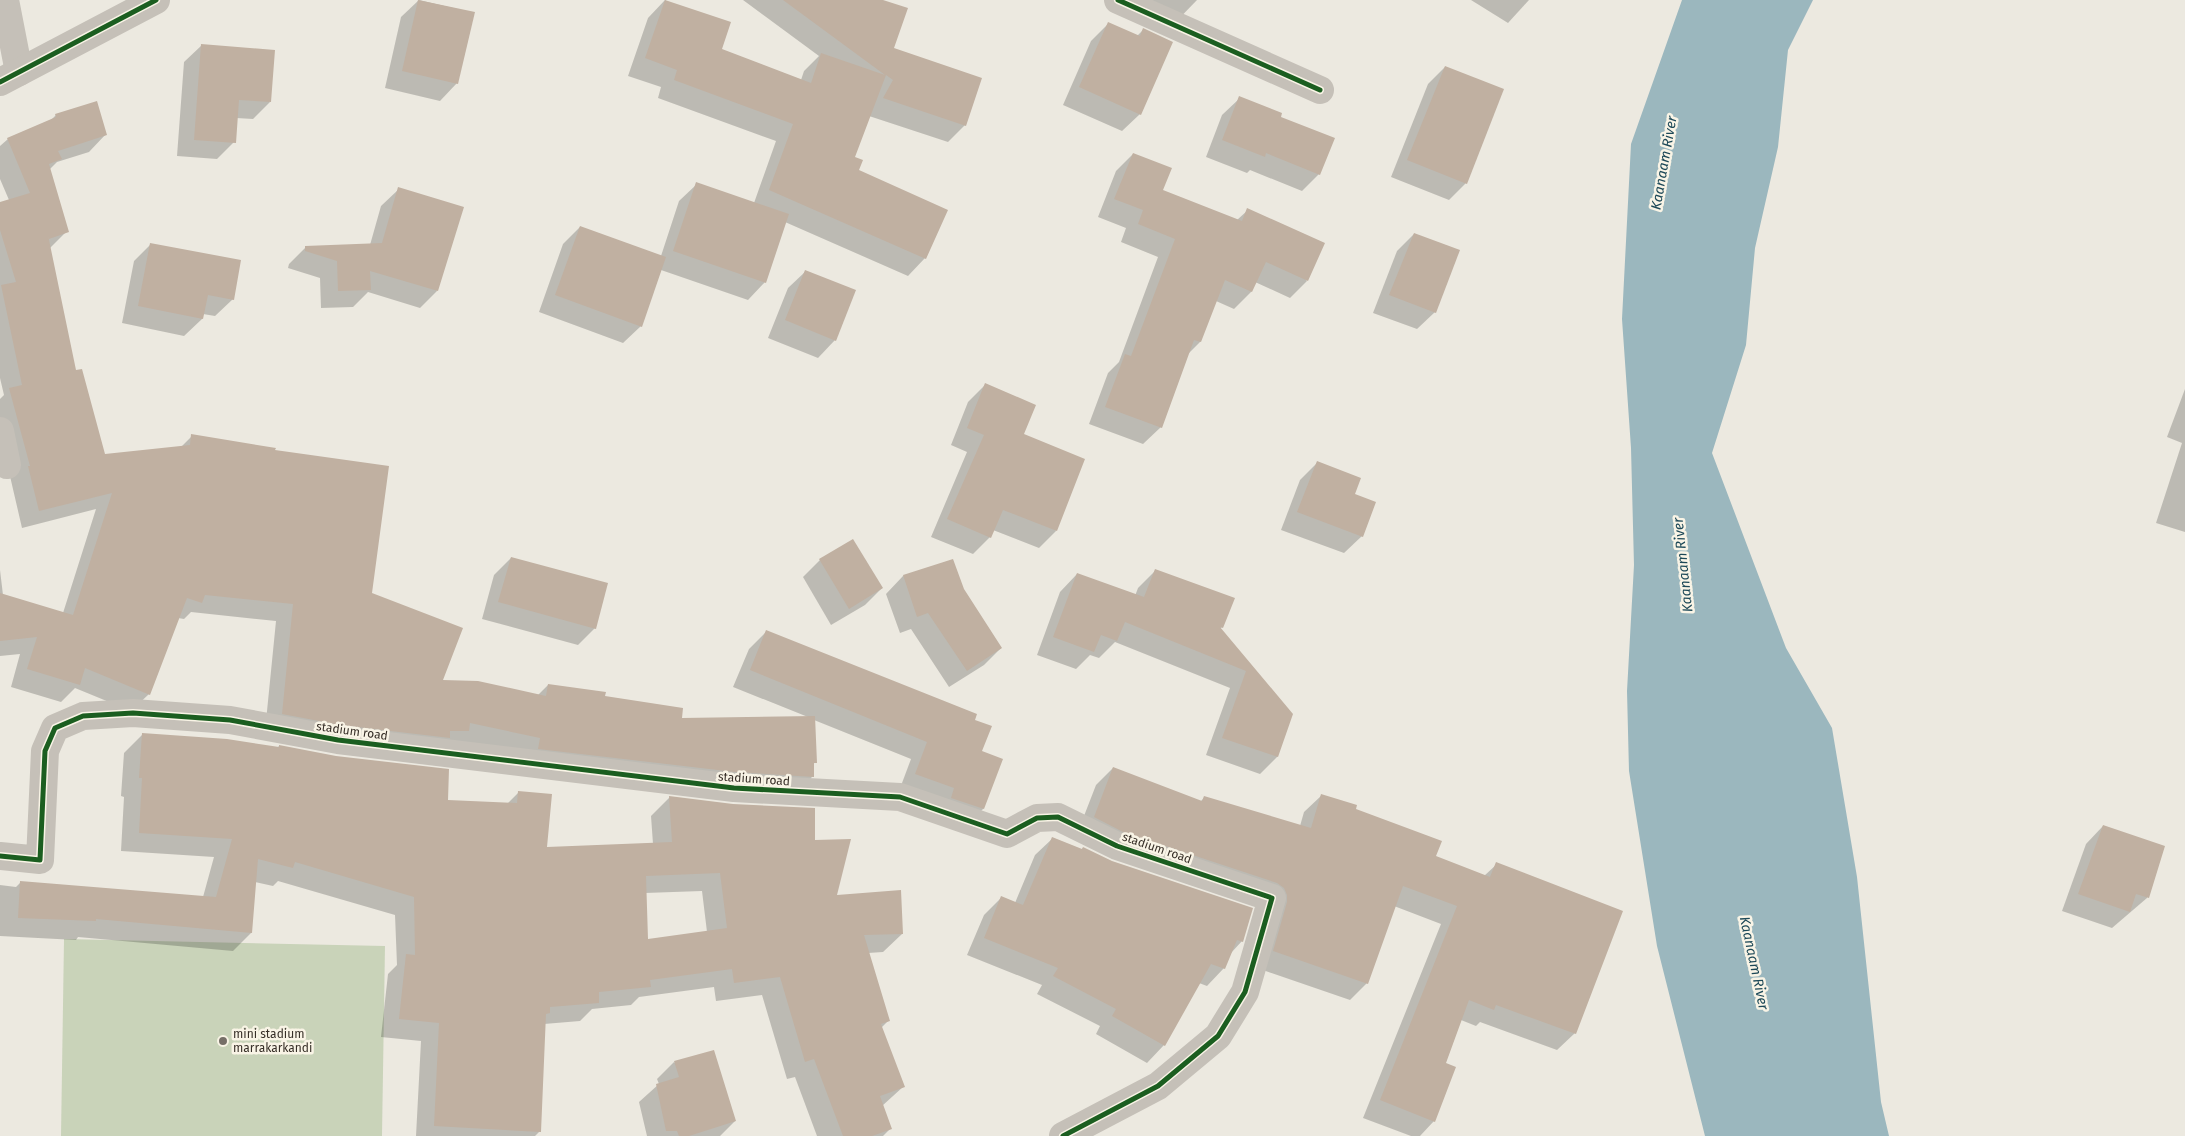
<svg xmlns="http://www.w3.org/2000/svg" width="2185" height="1136" viewBox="0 0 2185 1136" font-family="'Fira Sans',sans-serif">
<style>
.green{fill:#c9d3b9}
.water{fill:#9bb7be}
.shadow{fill:#0003;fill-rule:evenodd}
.building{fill:#c0b0a1;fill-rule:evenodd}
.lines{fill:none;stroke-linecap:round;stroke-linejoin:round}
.minor{stroke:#c5c0b8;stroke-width:28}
.cycleway-casing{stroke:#f9f4e6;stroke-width:8}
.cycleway{stroke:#1b5e20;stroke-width:5}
.poi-dot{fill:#766f68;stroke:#f9f4e6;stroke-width:2}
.labels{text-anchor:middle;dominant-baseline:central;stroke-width:5;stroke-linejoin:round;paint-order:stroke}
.street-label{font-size:12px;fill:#362e27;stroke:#f9f4e6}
.poi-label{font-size:12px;fill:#362e27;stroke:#f9f4e6;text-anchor:start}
.water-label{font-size:14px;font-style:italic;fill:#1c4857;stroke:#f9f4e6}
</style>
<rect width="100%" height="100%" fill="#ece9e0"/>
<path class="green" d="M 64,939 L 385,946 L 382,1136 L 61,1136 Z"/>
<path class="water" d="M 1682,0 L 1813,0 L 1788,50 L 1778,147 L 1755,248 L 1746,345 L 1712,453 L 1786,648 L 1832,728 L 1857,877 L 1881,1102 L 1889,1136 L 1705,1136 L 1657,946 L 1629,771 L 1627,691 L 1634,565 L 1631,448 L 1622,319 L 1631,144 Z"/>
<g class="shadow">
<path d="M 419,0 L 474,13 L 457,83 L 440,101 L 385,88 L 401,17 Z"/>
<path d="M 665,0 L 720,49 L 801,80 L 804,71 L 819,56 L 743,0 L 879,0 L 892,48 L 965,125 L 948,142 L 869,116 L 853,158 L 858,170 L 925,258 L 908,276 L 785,222 L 765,282 L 748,300 L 661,270 L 641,326 L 623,343 L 539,312 L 563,244 L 580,227 L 661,256 L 679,201 L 697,184 L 754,203 L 776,141 L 658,98 L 661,87 L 628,76 L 648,18 Z"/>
<path d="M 1144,0 L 1197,0 L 1168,30 Z"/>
<path d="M 1471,0 L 1529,0 L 1508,23 Z"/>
<path d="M 1108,24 L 1137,36 L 1143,30 L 1140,114 L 1122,131 L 1063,105 L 1091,41 Z"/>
<path d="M 202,45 L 270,102 L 253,119 L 236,118 L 234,142 L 217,159 L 177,156 L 184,62 Z"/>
<path d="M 1445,67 L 1466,183 L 1449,200 L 1391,177 L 1428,84 Z"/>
<path d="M 1240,98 L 1279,118 L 1319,174 L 1302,191 L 1250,170 L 1247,173 L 1206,157 L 1222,115 Z"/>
<path d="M 56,115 L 106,134 L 89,152 L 57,162 L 49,170 L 67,231 L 49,249 L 75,372 L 104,456 L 180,448 L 192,436 L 274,451 L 371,594 L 441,681 L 538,695 L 548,685 L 604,698 L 680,720 L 808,717 L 733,687 L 749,649 L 766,632 L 973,721 L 980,752 L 1001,759 L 983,809 L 966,826 L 899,791 L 911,759 L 814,720 L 815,762 L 813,765 L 813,776 L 796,793 L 265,731 L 276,621 L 191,612 L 184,619 L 178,618 L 149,694 L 131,711 L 75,688 L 61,702 L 11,687 L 20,654 L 0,656 L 0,570 L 3,595 L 63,613 L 96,509 L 22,528 L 0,433 L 0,399 L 4,395 L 0,378 L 0,203 L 9,200 L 0,179 L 0,146 L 8,139 L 51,120 Z"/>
<path d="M 1133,154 L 1162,191 L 1237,220 L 1248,210 L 1307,281 L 1290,298 L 1255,282 L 1251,292 L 1234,309 L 1216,301 L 1200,342 L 1187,355 L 1161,427 L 1143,444 L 1089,424 L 1108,373 L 1119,362 L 1158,257 L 1121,242 L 1126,228 L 1098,217 L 1116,171 Z"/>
<path d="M 399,189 L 437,291 L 420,308 L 368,292 L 353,307 L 321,308 L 320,278 L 288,268 L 289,264 L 306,247 L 370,245 L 381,206 Z"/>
<path d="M 1414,234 L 1435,312 L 1417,329 L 1373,313 L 1397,251 Z"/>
<path d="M 151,244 L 233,299 L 215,316 L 203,314 L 202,319 L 184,336 L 122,323 L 134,261 Z"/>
<path d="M 806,271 L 835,340 L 818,358 L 768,338 L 788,288 Z"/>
<path d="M 985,385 L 1023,435 L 1056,531 L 1039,548 L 993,530 L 990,537 L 973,554 L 931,537 L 967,452 L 951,445 L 968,402 Z"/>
<path d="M 2185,389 L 2185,532 L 2156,523 L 2182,443 L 2167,437 Z"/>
<path d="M 1317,463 L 1354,495 L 1362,536 L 1344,553 L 1281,530 L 1300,480 Z"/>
<path d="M 511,558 L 595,628 L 578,645 L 482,619 L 494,575 Z"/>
<path d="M 820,560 L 882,588 L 865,605 L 831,625 L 803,577 Z"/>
<path d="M 952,560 L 963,590 L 1001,648 L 984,665 L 949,687 L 911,629 L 900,633 L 886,594 L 903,576 Z"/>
<path d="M 1155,571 L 1222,627 L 1220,629 L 1292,714 L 1277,757 L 1260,774 L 1206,755 L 1230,688 L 1115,642 L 1099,658 L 1090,655 L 1076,669 L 1037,655 L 1060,592 L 1077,574 L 1135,596 L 1138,588 Z"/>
<path d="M 143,734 L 277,748 L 279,746 L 446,801 L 507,804 L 519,792 L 546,849 L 653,844 L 651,816 L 670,797 L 814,841 L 836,896 L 902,934 L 883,952 L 868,953 L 888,1021 L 881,1028 L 904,1086 L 882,1106 L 891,1128 L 883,1136 L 817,1136 L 795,1077 L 787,1079 L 762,995 L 716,1001 L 714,987 L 639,997 L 631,1005 L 592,1009 L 580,1021 L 544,1024 L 540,1131 L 535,1136 L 416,1136 L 421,1041 L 381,1037 L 388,974 L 397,965 L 395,915 L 278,881 L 273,886 L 255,882 L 251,933 L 233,951 L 78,937 L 76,940 L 0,936 L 0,885 L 16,887 L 20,883 L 203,897 L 214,857 L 121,851 L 124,797 L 121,796 L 124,753 ZM 702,891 L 707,932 L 647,940 L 645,893 Z"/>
<path d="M 1113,768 L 1200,802 L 1204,798 L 1300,826 L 1304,812 L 1322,795 L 1354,809 L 1434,856 L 1484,876 L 1497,864 L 1575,1033 L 1557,1050 L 1480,1022 L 1476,1026 L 1461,1020 L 1445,1064 L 1434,1121 L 1420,1136 L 1411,1136 L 1363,1118 L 1441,924 L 1394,906 L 1367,983 L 1350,1000 L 1257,968 L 1270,912 L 1077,834 L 1096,785 Z"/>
<path d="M 2103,826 L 2164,847 L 2147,898 L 2112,928 L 2062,911 L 2086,844 Z"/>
<path d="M 1053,838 L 1081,850 L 1083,848 L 1242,941 L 1231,953 L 1224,968 L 1207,986 L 1199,983 L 1164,1045 L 1147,1063 L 1096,1034 L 1100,1026 L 1037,994 L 1042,985 L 967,955 L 984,915 L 1001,898 L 1015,903 L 1035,855 Z"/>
<path d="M 674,1062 L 735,1121 L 720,1136 L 647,1136 L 639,1102 L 659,1084 L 657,1079 Z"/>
</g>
<g class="building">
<path d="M 418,0 L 475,12 L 458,84 L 402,71 Z"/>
<path d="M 665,0 L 731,22 L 722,49 L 811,83 L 821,53 L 885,75 L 783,0 L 883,0 L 908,8 L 894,48 L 982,78 L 966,126 L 883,98 L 893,80 L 886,75 L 855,157 L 863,160 L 859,170 L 948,210 L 926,259 L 769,190 L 793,124 L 674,80 L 677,70 L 645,58 Z"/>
<path d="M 1108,22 L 1140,36 L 1143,28 L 1173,42 L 1141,115 L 1079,87 Z"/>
<path d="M 201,44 L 275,50 L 271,102 L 239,100 L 236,143 L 194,140 Z"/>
<path d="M 1445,66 L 1504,89 L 1467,184 L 1407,160 Z"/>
<path d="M 1239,96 L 1282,113 L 1281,117 L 1335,138 L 1320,175 L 1266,153 L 1265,157 L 1222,140 Z"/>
<path d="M 97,101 L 107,135 L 58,151 L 62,159 L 49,164 L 69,232 L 49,239 L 48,235 L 76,370 L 82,369 L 105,454 L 190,445 L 191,434 L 276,448 L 275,450 L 389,466 L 372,593 L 463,628 L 443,680 L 478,681 L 546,696 L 548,684 L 606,692 L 605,696 L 683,708 L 682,718 L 815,716 L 817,763 L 814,763 L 814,777 L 735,772 L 538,749 L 540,738 L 470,723 L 469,731 L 450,731 L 450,738 L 340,725 L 282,714 L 293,604 L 205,595 L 202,603 L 187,598 L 150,695 L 85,668 L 80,685 L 27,669 L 37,637 L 0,641 L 0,593 L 73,615 L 112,493 L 39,511 L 28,466 L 30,466 L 9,388 L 22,385 L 1,285 L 16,282 L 0,230 L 0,202 L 30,193 L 7,138 L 56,117 L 55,114 Z"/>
<path d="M 1133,153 L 1172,168 L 1163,190 L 1242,221 L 1247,208 L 1325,243 L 1308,281 L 1266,262 L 1252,292 L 1225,280 L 1201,342 L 1194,340 L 1162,428 L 1105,407 L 1125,354 L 1131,356 L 1175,239 L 1138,224 L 1143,210 L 1114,199 Z"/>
<path d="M 696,182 L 789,214 L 766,283 L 673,251 Z"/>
<path d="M 398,187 L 464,207 L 438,291 L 370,271 L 371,290 L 338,291 L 337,261 L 305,251 L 305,246 L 382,243 Z"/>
<path d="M 580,226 L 666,257 L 642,327 L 555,295 Z"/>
<path d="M 1414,233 L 1460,250 L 1436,313 L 1389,295 Z"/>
<path d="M 150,243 L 241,260 L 234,300 L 208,295 L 203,319 L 138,306 Z"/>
<path d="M 805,270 L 856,290 L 836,341 L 785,320 Z"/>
<path d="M 985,383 L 1036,405 L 1024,434 L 1085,459 L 1057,531 L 1003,510 L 991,538 L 947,519 L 984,435 L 967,428 Z"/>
<path d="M 1317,461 L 1361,478 L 1355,494 L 1376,502 L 1363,537 L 1297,512 Z"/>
<path d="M 853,539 L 883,588 L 849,609 L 819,559 Z"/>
<path d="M 511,557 L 608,583 L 596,629 L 498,602 Z"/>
<path d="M 953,559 L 964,589 L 1002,648 L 967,671 L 928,613 L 917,617 L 903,575 Z"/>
<path d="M 1155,569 L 1235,598 L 1223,628 L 1220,627 L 1293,714 L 1278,757 L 1222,738 L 1246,671 L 1125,622 L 1117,641 L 1101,635 L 1094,652 L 1053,637 L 1077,573 L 1144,597 Z"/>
<path d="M 766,630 L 977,714 L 975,720 L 992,726 L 982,751 L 1003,759 L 984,809 L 951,798 L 954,788 L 915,774 L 927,742 L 750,670 Z"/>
<path d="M 142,733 L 227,739 L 279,747 L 279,745 L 336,756 L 449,769 L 448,800 L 517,803 L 518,791 L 552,794 L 547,847 L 672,842 L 669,796 L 733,804 L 815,808 L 815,840 L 851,839 L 837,895 L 901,890 L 903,934 L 864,935 L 890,1021 L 881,1024 L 905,1087 L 880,1096 L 892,1129 L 872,1136 L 843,1136 L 814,1059 L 805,1062 L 780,977 L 734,983 L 732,969 L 650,980 L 651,987 L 599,992 L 599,1003 L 550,1007 L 550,1013 L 546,1014 L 541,1132 L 434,1126 L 439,1023 L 399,1019 L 406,954 L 415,955 L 414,897 L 295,862 L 293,868 L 258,859 L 252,933 L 96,919 L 96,921 L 18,918 L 20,881 L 216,897 L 232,839 L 139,833 L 142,778 L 139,778 ZM 720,873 L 727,928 L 648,939 L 646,876 Z"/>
<path d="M 1113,767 L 1202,801 L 1204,796 L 1311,828 L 1321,794 L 1357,805 L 1356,809 L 1442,841 L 1436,856 L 1490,877 L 1496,862 L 1623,911 L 1576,1034 L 1496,1005 L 1494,1010 L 1469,1000 L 1446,1063 L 1456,1067 L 1435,1122 L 1380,1100 L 1457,906 L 1403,886 L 1368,984 L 1273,951 L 1287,902 L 1287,895 L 1284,888 L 1277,883 L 1123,832 L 1094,817 Z"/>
<path d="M 2103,825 L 2165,846 L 2149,898 L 2136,894 L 2130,912 L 2078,894 Z"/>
<path d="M 1052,837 L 1082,849 L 1083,847 L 1112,861 L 1253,908 L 1243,942 L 1237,940 L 1225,969 L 1211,964 L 1165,1046 L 1112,1016 L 1116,1009 L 1053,976 L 1058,968 L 984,938 L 1001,896 L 1023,905 Z"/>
<path d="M 714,1050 L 736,1121 L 689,1136 L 679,1136 L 677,1131 L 666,1131 L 656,1084 L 679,1077 L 674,1061 Z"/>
</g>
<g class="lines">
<g class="minor">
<path d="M 5,0 L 19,72"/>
<path d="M 1118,0 L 1320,90"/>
<path d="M 0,82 L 156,0"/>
<path d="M 0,431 L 7,465"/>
<path d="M 0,856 L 40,860 L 45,751 L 55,728 L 83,716 L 133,713 L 230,720 L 338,740 L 734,788 L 900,797 L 1007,834 L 1037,818 L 1058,817 L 1117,846 L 1272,898 L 1245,992 L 1218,1036 L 1158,1086 L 1063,1136"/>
</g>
<defs>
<g id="cycleway">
<path d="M 1118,0 L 1320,90"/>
<path d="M 0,82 L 156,0"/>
<path d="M 0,856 L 40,860 L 45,751 L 55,728 L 83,716 L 133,713 L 230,720 L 338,740 L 734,788 L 900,797 L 1007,834 L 1037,818 L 1058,817 L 1117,846 L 1272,898 L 1245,992 L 1218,1036 L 1158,1086 L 1063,1136"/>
</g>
</defs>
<use href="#cycleway" class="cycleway-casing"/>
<use href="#cycleway" class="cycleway"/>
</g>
<circle class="poi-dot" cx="223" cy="1041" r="5"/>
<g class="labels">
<g class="street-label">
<text transform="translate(352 731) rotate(8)">stadium road</text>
<text transform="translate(754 779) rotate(4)">stadium road</text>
<text transform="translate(1157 848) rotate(19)">stadium road</text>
</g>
<g class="poi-label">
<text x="233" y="1034">mini stadium<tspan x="233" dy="14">marrakarkandi</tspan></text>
</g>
<g class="water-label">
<text transform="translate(1664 163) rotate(-80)">Kaanaam River</text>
<text transform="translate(1683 565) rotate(-96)">Kaanaam River</text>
<text transform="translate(1754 963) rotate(78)">Kaanaam River</text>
</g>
</g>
</svg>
